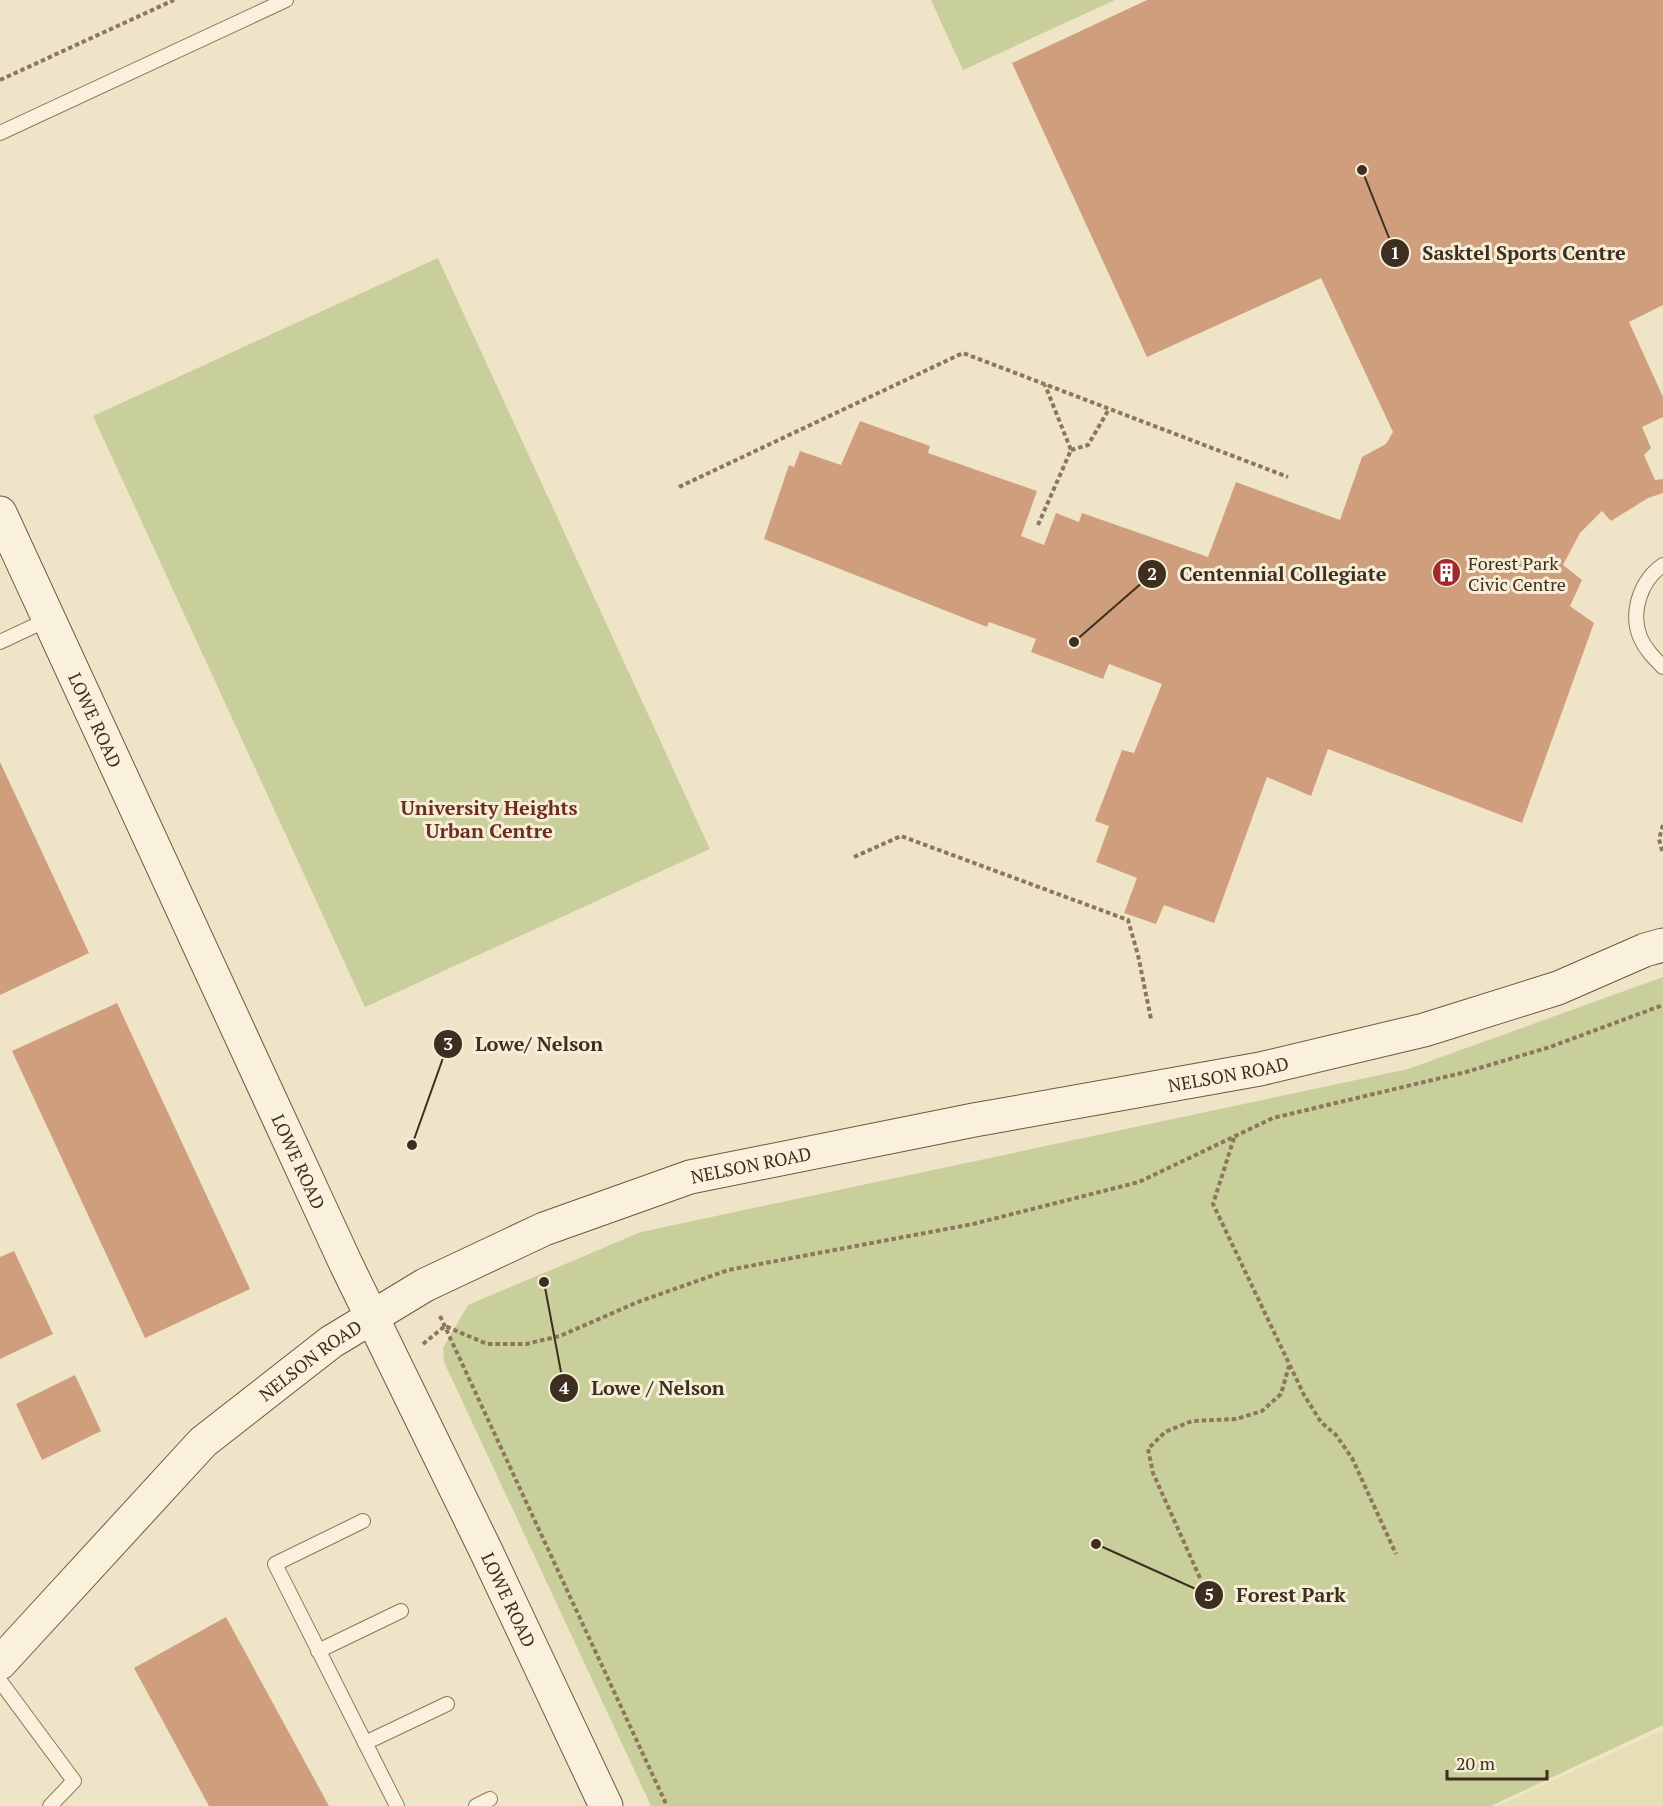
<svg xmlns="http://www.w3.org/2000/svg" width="1663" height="1806" viewBox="0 0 1663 1806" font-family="'PT Serif',serif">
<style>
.farmland{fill:#e6deb5}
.green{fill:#c9cf9b}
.building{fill:#cf9f7d}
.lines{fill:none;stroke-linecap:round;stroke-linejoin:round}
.lane-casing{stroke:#8d765c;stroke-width:16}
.secondary-casing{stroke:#6f573f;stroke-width:35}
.path{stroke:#8d765c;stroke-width:4;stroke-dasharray:4.5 3;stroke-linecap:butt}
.lane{stroke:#faf1dc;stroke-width:14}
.secondary{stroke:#faf1dc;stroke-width:33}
.labels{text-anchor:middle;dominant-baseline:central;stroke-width:6;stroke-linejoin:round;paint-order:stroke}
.poi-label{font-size:18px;fill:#3d2e20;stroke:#f7eed8;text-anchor:start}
.street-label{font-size:18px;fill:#3d2e20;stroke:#f7eed8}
.neighbourhood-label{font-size:20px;font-weight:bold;fill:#6b2e1e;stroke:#f7eed8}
.leader{fill:none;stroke:#3d2e20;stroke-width:2}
.callout-dot{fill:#3d2e20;stroke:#f7eed8;stroke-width:2}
.mark-label{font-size:18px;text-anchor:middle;font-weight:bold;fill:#fff}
.callout-label{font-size:20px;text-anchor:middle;font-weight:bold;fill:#3d2e20;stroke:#f7eed8;stroke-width:6;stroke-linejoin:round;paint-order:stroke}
</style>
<rect width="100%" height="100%" fill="#f0e4c8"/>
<path class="farmland" d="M 1663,1730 L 1663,1806 L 1498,1806 Z"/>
<g class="green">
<path d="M 931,0 L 1115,0 L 963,70 Z"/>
<path d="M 438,258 L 710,849 L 365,1007 L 93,416 Z"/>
<path d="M 1663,977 L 1663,1725 L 1491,1806 L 651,1806 L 444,1362 L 443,1348 L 468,1305 L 641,1232 L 1408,1069 Z"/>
</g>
<g class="building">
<path d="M 1147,0 L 1663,0 L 1663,305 L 1629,322 L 1663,397 L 1663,417 L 1642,427 L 1651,448 L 1644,455 L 1655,480 L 1663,479 L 1663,493 L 1648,498 L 1611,521 L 1602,511 L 1580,533 L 1563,565 L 1582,580 L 1570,606 L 1594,623 L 1522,823 L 1328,749 L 1311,796 L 1267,777 L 1214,923 L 1164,905 L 1156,924 L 1124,913 L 1137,878 L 1096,862 L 1109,826 L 1095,821 L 1122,750 L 1134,753 L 1162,684 L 1109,664 L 1103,679 L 1031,652 L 1036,639 L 989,622 L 987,627 L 764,539 L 789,465 L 794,467 L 800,451 L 841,465 L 860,421 L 930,446 L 928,453 L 1037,491 L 1021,536 L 1044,545 L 1056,513 L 1079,522 L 1082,513 L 1208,557 L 1236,482 L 1340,520 L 1362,457 L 1386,444 L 1393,432 L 1321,278 L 1147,357 L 1012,63 Z"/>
<path d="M 0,762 L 89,953 L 0,995 Z"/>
<path d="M 117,1003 L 250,1289 L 145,1338 L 12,1051 Z"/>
<path d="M 14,1251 L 53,1334 L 0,1359 L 0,1257 Z"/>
<path d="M 75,1375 L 101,1431 L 42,1460 L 16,1404 Z"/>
<path d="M 226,1617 L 329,1806 L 209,1806 L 134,1668 Z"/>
</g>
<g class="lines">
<defs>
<g id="lane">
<path d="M 0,133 L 286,0"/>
<path d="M 1663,565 C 1641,580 1630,611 1640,637 C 1645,649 1654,658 1663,667"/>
<path d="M 0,642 L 49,619"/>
<path d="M 363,1521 L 275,1564 L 397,1806"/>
<path d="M 318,1651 L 401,1611"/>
<path d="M 0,1681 L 74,1781 L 50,1806"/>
<path d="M 365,1743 L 447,1704"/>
<path d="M 476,1806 L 490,1799"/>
</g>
<g id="secondary">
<path id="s1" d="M 0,513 L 346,1264 L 486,1551 L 606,1806"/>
<path id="s2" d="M 0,1663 L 203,1442 L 331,1342 L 425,1285 L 544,1229 L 690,1177 L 974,1120 L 1260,1069 L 1424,1030 L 1558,988 L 1645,950 L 1663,945"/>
</g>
</defs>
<use href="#lane" class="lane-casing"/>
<use href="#secondary" class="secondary-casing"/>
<g class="path">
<path d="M 0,80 L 174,0"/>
<path d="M 1071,450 L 1088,445 L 1109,409"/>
<path d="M 679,487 L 963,353 L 1288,477"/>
<path d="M 1038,525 L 1071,450 L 1045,385"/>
<path d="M 1663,825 L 1659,839 L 1663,854"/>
<path d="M 854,857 L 901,836 L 1128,920 L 1138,955 L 1151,1019"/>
<path d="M 1234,1138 L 1213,1204 L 1304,1395 L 1321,1422 L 1336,1435 L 1352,1458 L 1396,1554"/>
<path d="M 440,1316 L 667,1806"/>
<path d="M 423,1344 L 445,1326 L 487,1344 L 526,1344 L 560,1336 L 638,1302 L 728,1270 L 973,1224 L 1139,1182 L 1273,1118 L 1466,1072 L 1550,1047 L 1663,1005"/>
<path d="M 1200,1578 L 1153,1473 L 1148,1449 L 1165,1432 L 1192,1421 L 1236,1419 L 1262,1411 L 1281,1394 L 1289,1366"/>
</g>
<use href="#lane" class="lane"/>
<use href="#secondary" class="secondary"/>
</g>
<defs>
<symbol id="building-disc" viewBox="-11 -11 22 22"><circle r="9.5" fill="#9e2a2b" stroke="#f7eed8"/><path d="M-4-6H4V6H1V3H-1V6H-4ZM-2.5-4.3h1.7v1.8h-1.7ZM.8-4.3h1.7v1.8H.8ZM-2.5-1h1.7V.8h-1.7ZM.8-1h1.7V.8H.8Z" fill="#fff"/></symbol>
</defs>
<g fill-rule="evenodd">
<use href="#building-disc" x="1430" y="556" width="33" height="33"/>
</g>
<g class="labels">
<g class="poi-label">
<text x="1468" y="563">Forest Park<tspan x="1468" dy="21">Civic Centre</tspan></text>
</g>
<g class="street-label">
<text stroke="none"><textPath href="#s1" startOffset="228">LOWE ROAD</textPath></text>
<text stroke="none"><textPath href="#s2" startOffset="1407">NELSON ROAD</textPath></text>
<text stroke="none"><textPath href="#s1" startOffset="714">LOWE ROAD</textPath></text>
<text stroke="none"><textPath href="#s2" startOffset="921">NELSON ROAD</textPath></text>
<text stroke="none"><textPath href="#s2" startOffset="435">NELSON ROAD</textPath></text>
<text stroke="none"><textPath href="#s1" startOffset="1200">LOWE ROAD</textPath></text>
</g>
<g class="neighbourhood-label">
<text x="489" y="807">University Heights<tspan x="489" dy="23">Urban Centre</tspan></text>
</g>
</g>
<path class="leader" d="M1362 170L1395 253M1074 642L1152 574M412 1145L448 1044M544 1282L564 1388M1096 1544L1209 1595"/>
<g class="callout-dot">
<circle cx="1362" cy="170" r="6"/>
<circle cx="1074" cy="642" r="6"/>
<circle cx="412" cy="1145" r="6"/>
<circle cx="544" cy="1282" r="6"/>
<circle cx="1096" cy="1544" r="6"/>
<circle cx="1395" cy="253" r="15"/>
<circle cx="1152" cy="574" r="15"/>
<circle cx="448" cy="1044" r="15"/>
<circle cx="564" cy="1388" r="15"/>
<circle cx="1209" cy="1595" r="15"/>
</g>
<g class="mark-label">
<text x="1395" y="259">1</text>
<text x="1152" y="580">2</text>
<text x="448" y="1050">3</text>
<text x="564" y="1394">4</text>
<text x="1209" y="1601">5</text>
</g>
<g class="callout-label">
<text x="1524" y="260">Sasktel Sports Centre</text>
<text x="1283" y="581">Centennial Collegiate</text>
<text x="539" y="1051">Lowe/ Nelson</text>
<text x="658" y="1395">Lowe / Nelson</text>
<text x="1291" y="1602">Forest Park</text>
</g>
<path d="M1447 1770v9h100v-9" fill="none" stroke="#3d2e20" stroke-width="3"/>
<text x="1456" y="1770" font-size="18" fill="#3d2e20" stroke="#f7eed8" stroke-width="4.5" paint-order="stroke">20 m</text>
</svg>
